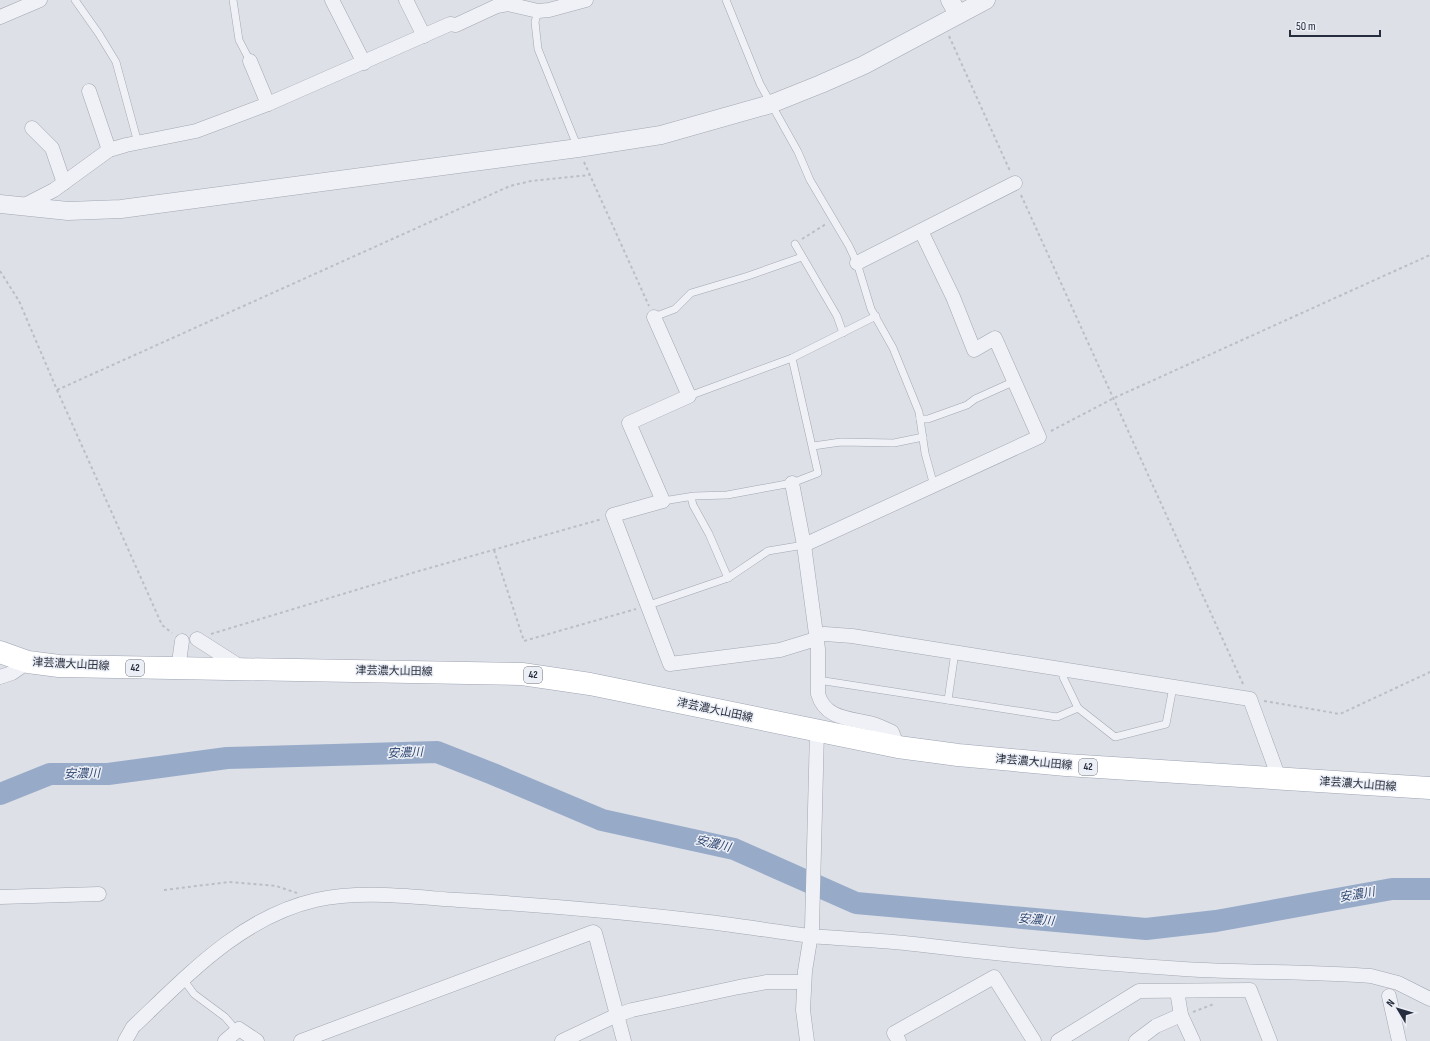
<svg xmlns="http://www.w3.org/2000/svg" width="1430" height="1041" viewBox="0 0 1430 1041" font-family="'Sofia Sans Condensed','Noto Sans JP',sans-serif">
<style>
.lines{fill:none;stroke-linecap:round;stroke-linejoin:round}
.river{stroke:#97abc9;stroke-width:22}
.service-casing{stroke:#a2a7b1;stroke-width:8}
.minor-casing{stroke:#a2a7b1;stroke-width:15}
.tertiary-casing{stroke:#a2a7b1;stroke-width:19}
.primary-casing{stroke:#9ca3b3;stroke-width:23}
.path{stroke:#bbbec6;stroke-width:2;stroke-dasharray:3 3;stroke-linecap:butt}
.service{stroke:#f0f1f6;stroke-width:7}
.minor{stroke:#f0f1f6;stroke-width:14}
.tertiary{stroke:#f0f1f6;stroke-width:18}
.primary{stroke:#fff;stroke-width:22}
.labels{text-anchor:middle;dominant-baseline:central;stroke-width:3;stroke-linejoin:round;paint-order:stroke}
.shield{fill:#eceff5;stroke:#616775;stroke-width:1}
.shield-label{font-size:10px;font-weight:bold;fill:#262d3e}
.street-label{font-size:11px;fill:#262d3e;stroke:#eceff5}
.water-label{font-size:12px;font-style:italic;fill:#304873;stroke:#eceff5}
</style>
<rect width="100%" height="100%" fill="#dde0e7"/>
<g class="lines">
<path class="river" d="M 0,794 L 50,774 L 108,774 L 227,758 L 437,752 L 493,774 L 602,820 L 734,849 L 856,903 L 1146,929 L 1216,921 L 1392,889 L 1430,889"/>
<defs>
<g id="service">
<path d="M 75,0 L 99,34 L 116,62 L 138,143"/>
<path d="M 233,0 L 239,40 L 250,61"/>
<path d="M 726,0 L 760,84 L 798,152 L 810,180 L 849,246 L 857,263 L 871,309 L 893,348 L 919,412 L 925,453 L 934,486"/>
<path d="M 538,11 L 535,22 L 538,49 L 578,148"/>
<path d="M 795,244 L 837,316 L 843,333"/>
<path d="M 654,317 L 675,309 L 691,293 L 748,276 L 802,257"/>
<path d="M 689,396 L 792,358 L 876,316"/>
<path d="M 920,419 L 928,419 L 967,405 L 975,399 L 1015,381"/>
<path d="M 813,446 L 841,442 L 894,443 L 923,437"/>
<path d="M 691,497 L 693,505 L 709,534 L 728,578"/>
<path d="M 663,501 L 694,496 L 727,495 L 792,483 L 818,473 L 792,358"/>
<path d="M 649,605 L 728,578 L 768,551 L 804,545"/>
<path d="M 1063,669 L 1063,677 L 1078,708"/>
<path d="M 818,680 L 1057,717 L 1078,708 L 1115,737 L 1166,724 L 1173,687"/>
<path d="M 948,700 L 955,652"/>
<path d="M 183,979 L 194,994 L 225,1017 L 237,1031"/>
</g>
<g id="minor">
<path d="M 332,0 L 364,63"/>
<path d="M 406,0 L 424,36"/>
<path d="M 0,17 L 40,0"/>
<path d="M 250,61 L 268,104"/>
<path d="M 89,91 L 109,150"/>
<path d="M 32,128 L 52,148 L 64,183"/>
<path d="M 21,207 L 54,190 L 109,150 L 126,145 L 196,131 L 268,104 L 450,24 L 456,25 L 497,6 L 508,4 L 538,11 L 549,10 L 586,0"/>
<path d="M 857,263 L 1015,183"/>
<path d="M 654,317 L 689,396 L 629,423 L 663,501 L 613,515 L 670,664 L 780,650 L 816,639"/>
<path d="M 792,483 L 804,545 L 818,649 L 818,694 C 825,718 847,718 869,723 C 876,724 885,729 892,732 L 898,747"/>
<path d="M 804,545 L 1039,437 L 995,338 L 974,350 L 953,297 L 921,231"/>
<path d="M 816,635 L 825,634 L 852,636 L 1250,699 L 1279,778"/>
<path d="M 197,639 L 244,669"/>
<path d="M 178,669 L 182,641"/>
<path d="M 0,677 L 12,673 L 28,662"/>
<path d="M 0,897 L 99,894"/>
<path d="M 1177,991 L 1181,1015 L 1193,1041"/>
<path d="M 1389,996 L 1399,1041"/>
<path d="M 125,1041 L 133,1027 C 187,976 241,917 316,900 C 362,890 412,897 458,900 C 542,905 625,912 709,922 C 743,926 777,932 811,936 C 845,939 880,940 914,944 C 1004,955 1094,963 1184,969 C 1247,973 1309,971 1371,976 L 1398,983 L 1430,999"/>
<path d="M 225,1041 L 239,1029 L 257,1041"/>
<path d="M 301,1041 L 593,932 L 595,933 L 624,1041"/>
<path d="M 562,1041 L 617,1015 L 632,1010 L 739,987 L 767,982 L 804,982"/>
<path d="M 807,1041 L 803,1010 L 805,971 L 812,928 L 817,731"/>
<path d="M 899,1041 L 894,1033 L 994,977 L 1034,1041"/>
<path d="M 1058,1041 L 1139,991 L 1250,990 L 1270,1041"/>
<path d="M 1136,1041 L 1156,1026 L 1181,1015"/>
</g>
<g id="tertiary">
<path d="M 950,0 L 958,14"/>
<path d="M 0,204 L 68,211 L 121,209 L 578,148 L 661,135 L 771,104 L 821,84 L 864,65 L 986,0"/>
</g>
<path id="primary" d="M 0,652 L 28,662 L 59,666 L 522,674 L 590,684 L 898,747 L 958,755 L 1066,765 L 1430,788"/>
</defs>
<use href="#service" class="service-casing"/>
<use href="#minor" class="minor-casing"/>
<use href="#tertiary" class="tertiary-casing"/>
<use href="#primary" class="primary-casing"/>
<g class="path">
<path d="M 949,36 L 1010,171"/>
<path d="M 584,162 L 649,306"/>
<path d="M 1021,195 L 1243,684"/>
<path d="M 802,239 L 826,224"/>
<path d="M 0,271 L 19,301 L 57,390 L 162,625 L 172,633"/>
<path d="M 57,390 L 510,186 L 531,181 L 589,175"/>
<path d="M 1051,431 L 1114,398 L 1430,255"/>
<path d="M 494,550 L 524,641 L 636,609"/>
<path d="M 211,634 L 412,573 L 602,519"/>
<path d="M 1264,701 L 1340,714 L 1430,672"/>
<path d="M 164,890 L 229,882 L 276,886 L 297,893"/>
<path d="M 1193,1012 L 1214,1004"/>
</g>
<use href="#service" class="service"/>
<use href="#minor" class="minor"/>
<use href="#tertiary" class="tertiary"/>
<use href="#primary" class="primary"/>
</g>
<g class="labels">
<g class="shield">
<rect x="126" y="660" width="18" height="16" rx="3"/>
<rect x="524" y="667" width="18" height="16" rx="3"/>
<rect x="1079" y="759" width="18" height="16" rx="3"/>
</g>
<g class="shield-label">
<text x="135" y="668">42</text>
<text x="533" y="675">42</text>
<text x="1088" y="767">42</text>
</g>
<g class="street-label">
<text transform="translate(71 664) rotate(3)">津芸濃大山田線</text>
<text transform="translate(394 671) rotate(1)">津芸濃大山田線</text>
<text transform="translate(715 710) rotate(12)">津芸濃大山田線</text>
<text transform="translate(1034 762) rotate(5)">津芸濃大山田線</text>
<text transform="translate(1358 784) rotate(4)">津芸濃大山田線</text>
</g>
<g class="water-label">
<text transform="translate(405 753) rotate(-2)">安濃川</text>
<text transform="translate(82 774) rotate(-1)">安濃川</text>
<text transform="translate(713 844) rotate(13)">安濃川</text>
<text transform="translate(1357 895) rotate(-10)">安濃川</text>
<text transform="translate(1036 920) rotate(5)">安濃川</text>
</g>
</g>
<g transform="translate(1398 1009) rotate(308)" stroke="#eceff5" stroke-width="3" paint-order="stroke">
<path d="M0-3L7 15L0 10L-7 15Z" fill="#262d3e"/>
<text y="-6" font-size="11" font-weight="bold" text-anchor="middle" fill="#262d3e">N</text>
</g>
<path d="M1290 30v6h90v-6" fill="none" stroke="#262d3e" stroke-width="2"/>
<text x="1296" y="30" font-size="12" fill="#262d3e" stroke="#eceff5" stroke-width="3" paint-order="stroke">50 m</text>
</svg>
